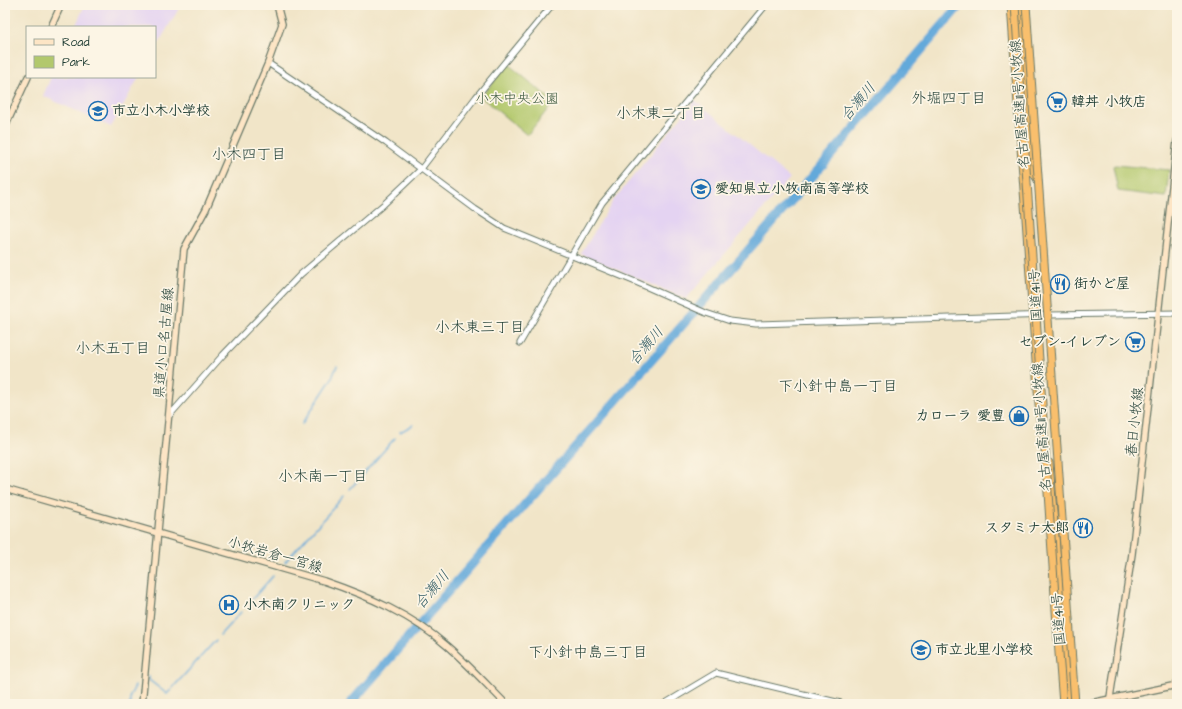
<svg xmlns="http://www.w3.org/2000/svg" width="1182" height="709" viewBox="0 0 1182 709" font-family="'Architects Daughter','Klee One',sans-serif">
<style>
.built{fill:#e4d3f2}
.green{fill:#b2c86c;stroke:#688250}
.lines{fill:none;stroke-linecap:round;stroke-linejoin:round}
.stream{stroke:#63a9da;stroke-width:1.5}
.river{stroke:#63a9da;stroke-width:9}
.tertiary-casing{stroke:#687868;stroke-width:7}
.secondary-casing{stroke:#687868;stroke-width:8}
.trunk-casing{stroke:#687868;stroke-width:9}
.motorway-casing{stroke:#687868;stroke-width:9}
.tertiary{stroke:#fff;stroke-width:5}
.secondary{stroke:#fde5c5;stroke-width:5.5}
.trunk{stroke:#f9bf6d;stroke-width:7}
.motorway{stroke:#f9bf6d;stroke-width:7}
.motorway-bridge-casing{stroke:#687868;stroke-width:9;stroke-linecap:butt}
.motorway-bridge{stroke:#f9bf6d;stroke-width:7}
.labels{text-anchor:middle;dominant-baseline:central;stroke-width:3.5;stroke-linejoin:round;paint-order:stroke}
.park-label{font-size:14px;fill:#3c593f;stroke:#fcf5e5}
.poi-label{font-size:14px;font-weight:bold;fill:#1f3d34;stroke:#fcf5e5;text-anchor:start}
.street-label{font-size:14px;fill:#1f3d34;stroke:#fcf5e5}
.neighbourhood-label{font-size:15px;fill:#1f3d34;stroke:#fcf5e5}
.water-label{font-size:15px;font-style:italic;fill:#335d66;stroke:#fcf5e5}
</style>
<rect width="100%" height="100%" fill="#fcf5e5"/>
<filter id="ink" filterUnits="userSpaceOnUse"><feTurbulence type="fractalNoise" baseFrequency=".025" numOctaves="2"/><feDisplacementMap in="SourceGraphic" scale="8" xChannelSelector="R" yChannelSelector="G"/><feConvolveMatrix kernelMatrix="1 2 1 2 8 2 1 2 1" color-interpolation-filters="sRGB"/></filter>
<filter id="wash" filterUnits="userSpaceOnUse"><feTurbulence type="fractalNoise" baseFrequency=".012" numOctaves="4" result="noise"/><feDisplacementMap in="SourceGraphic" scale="16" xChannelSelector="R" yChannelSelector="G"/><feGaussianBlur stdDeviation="0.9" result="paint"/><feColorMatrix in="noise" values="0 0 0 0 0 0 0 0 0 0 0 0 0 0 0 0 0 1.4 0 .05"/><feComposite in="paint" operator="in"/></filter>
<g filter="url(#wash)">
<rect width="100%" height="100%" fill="#f1e5c8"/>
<g class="built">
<path d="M 85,5 L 181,5 L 155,49 L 155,27 L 75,27 Z"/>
<path d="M 51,77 L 139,77 L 111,127 L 43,96 Z"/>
<path d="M 695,100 L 790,178 L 686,299 L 581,254 L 613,201 Z"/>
</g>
<g class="green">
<path d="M 508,64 L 554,102 L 527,135 L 481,97 Z"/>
<path d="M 1115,165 L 1169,170 L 1166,197 L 1118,191 L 1113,166 Z"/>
</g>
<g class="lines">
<g class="stream">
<path d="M 302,424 L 331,380 L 337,366"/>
<path d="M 400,432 L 413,425"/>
<path d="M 350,489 L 395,438"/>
<path d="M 285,562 L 344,496"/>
<path d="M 246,606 L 273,576"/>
<path d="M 220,635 L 241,612"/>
<path d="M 149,676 L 149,680 L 167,694 L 216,640"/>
<path d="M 130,704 L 130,696 L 135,686"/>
</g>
<path class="river" d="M 350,704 C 553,470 760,241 960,5"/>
</g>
</g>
<g filter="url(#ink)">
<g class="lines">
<defs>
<g id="tertiary">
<path d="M 268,63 L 386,143 L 475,209 L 504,228 L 638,283 L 706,313 L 730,321 L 756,324 L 1050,315 L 1177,313"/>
<path d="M 520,343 L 602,203 L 766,5"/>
<path d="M 169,416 L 223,355 L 301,274 L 383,205 L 421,169 L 476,97 L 552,5"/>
<path d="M 664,704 L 716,673 L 845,704"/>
</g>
<g id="secondary">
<path d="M 51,27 L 61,5"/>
<path d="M 5,127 L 28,77"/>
<path d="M 5,489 L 324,581 C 368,596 412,615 447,646 C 468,664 487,685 506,704"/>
<path d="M 142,704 L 184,249 L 206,209 L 268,63 L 282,24 L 277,5"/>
<path d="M 1086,704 L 1177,685"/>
<path d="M 1109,704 L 1132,554 L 1177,141"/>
</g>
<path id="trunk" d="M 1011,5 L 1041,432"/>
<g id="motorway">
<path d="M 1021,5 L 1032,170 L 1038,180"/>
<path d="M 1049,463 L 1069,704"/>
</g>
</defs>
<use href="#tertiary" class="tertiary-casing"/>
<use href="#secondary" class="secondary-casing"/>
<use href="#trunk" class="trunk-casing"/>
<use href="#motorway" class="motorway-casing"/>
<use href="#tertiary" class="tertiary"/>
<use href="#secondary" class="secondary"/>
<use href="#trunk" class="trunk"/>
<use href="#motorway" class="motorway"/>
<defs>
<g id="motorway-bridge">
<path d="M 1015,5 L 1058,640 L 1063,704"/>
<path d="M 1026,5 L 1075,704"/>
</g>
</defs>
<use href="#motorway-bridge" class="motorway-bridge-casing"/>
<use href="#motorway-bridge" class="motorway-bridge"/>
</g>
</g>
<defs>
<symbol id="supermarket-ring" viewBox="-11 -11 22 22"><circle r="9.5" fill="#fcf5e5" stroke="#1f6fb2" stroke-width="1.5"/><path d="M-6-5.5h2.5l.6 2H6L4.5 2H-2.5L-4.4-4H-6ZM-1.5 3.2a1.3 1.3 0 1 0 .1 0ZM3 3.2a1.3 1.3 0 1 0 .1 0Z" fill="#1f6fb2"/></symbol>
<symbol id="school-ring" viewBox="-11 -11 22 22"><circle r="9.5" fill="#fcf5e5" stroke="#1f6fb2" stroke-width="1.5"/><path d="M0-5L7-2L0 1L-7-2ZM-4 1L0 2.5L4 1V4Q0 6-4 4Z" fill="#1f6fb2"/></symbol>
<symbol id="restaurant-ring" viewBox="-11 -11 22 22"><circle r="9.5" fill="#fcf5e5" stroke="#1f6fb2" stroke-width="1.5"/><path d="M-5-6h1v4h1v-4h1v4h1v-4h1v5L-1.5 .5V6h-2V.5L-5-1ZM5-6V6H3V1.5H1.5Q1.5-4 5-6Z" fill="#1f6fb2"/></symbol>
<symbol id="shop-ring" viewBox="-11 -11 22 22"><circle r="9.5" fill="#fcf5e5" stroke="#1f6fb2" stroke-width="1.5"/><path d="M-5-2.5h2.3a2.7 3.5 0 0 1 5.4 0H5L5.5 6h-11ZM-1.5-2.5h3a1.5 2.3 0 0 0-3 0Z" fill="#1f6fb2"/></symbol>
<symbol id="hospital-ring" viewBox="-11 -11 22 22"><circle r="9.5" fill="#fcf5e5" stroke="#1f6fb2" stroke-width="1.5"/><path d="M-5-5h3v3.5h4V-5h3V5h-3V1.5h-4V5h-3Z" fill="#1f6fb2"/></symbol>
</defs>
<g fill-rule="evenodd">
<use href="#supermarket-ring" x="1046" y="91" width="22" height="22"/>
<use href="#school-ring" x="87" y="100" width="22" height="22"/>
<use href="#school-ring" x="690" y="178" width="22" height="22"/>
<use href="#restaurant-ring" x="1049" y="273" width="22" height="22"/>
<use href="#supermarket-ring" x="1124" y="331" width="22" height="22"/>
<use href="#shop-ring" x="1008" y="405" width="22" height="22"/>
<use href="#restaurant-ring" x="1072" y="517" width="22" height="22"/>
<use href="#hospital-ring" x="218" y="594" width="22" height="22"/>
<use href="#school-ring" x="910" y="639" width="22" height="22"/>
</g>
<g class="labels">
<g class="park-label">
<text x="517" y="99">小木中央公園</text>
</g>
<g class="poi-label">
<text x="1071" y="102">韓丼 小牧店</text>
<text x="112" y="111">市立小木小学校</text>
<text x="715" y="189">愛知県立小牧南高等学校</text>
<text x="1074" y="284">街かど屋</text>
<text x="1121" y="342" text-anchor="end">セブン-イレブン</text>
<text x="1005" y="416" text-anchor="end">カローラ 愛豊</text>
<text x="1069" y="528" text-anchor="end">スタミナ太郎</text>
<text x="243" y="605">小木南クリニック</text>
<text x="935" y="650">市立北里小学校</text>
</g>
<g class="street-label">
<text transform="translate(1020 104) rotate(-94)">名古屋高速11号小牧線</text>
<text transform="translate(1036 295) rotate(-93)">国道41号</text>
<text transform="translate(164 343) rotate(-85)">県道小口名古屋線</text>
<text transform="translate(1135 422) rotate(-84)">春日小牧線</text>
<text transform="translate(1042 427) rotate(-94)">名古屋高速11号小牧線</text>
<text transform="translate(275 555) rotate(16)">小牧岩倉一宮線</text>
<text transform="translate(1059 619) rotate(-94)">国道41号</text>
</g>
<g class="neighbourhood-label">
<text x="949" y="98">外堀四丁目</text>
<text x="661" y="113">小木東二丁目</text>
<text x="249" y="154">小木四丁目</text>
<text x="480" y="327">小木東三丁目</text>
<text x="113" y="348">小木五丁目</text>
<text x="838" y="386">下小針中島一丁目</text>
<text x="323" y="476">小木南一丁目</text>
<text x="588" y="652">下小針中島三丁目</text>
</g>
<g class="water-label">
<text transform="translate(858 102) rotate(-49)">合瀬川</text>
<text transform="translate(646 346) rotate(-49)">合瀬川</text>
<text transform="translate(432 590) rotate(-49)">合瀬川</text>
</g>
</g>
<rect width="1182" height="709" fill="none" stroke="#fcf5e5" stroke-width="20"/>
<rect x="26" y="26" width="130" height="52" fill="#fcf5e5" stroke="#a4ab9e"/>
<rect x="34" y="39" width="20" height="6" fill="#fde5c5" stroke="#a4ab9e"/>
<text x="62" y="46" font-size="12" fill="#1f3d34">Road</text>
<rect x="34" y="56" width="20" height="12" fill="#b2c86c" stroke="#a4ab9e"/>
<text x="62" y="66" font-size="12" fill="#1f3d34">Park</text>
</svg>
